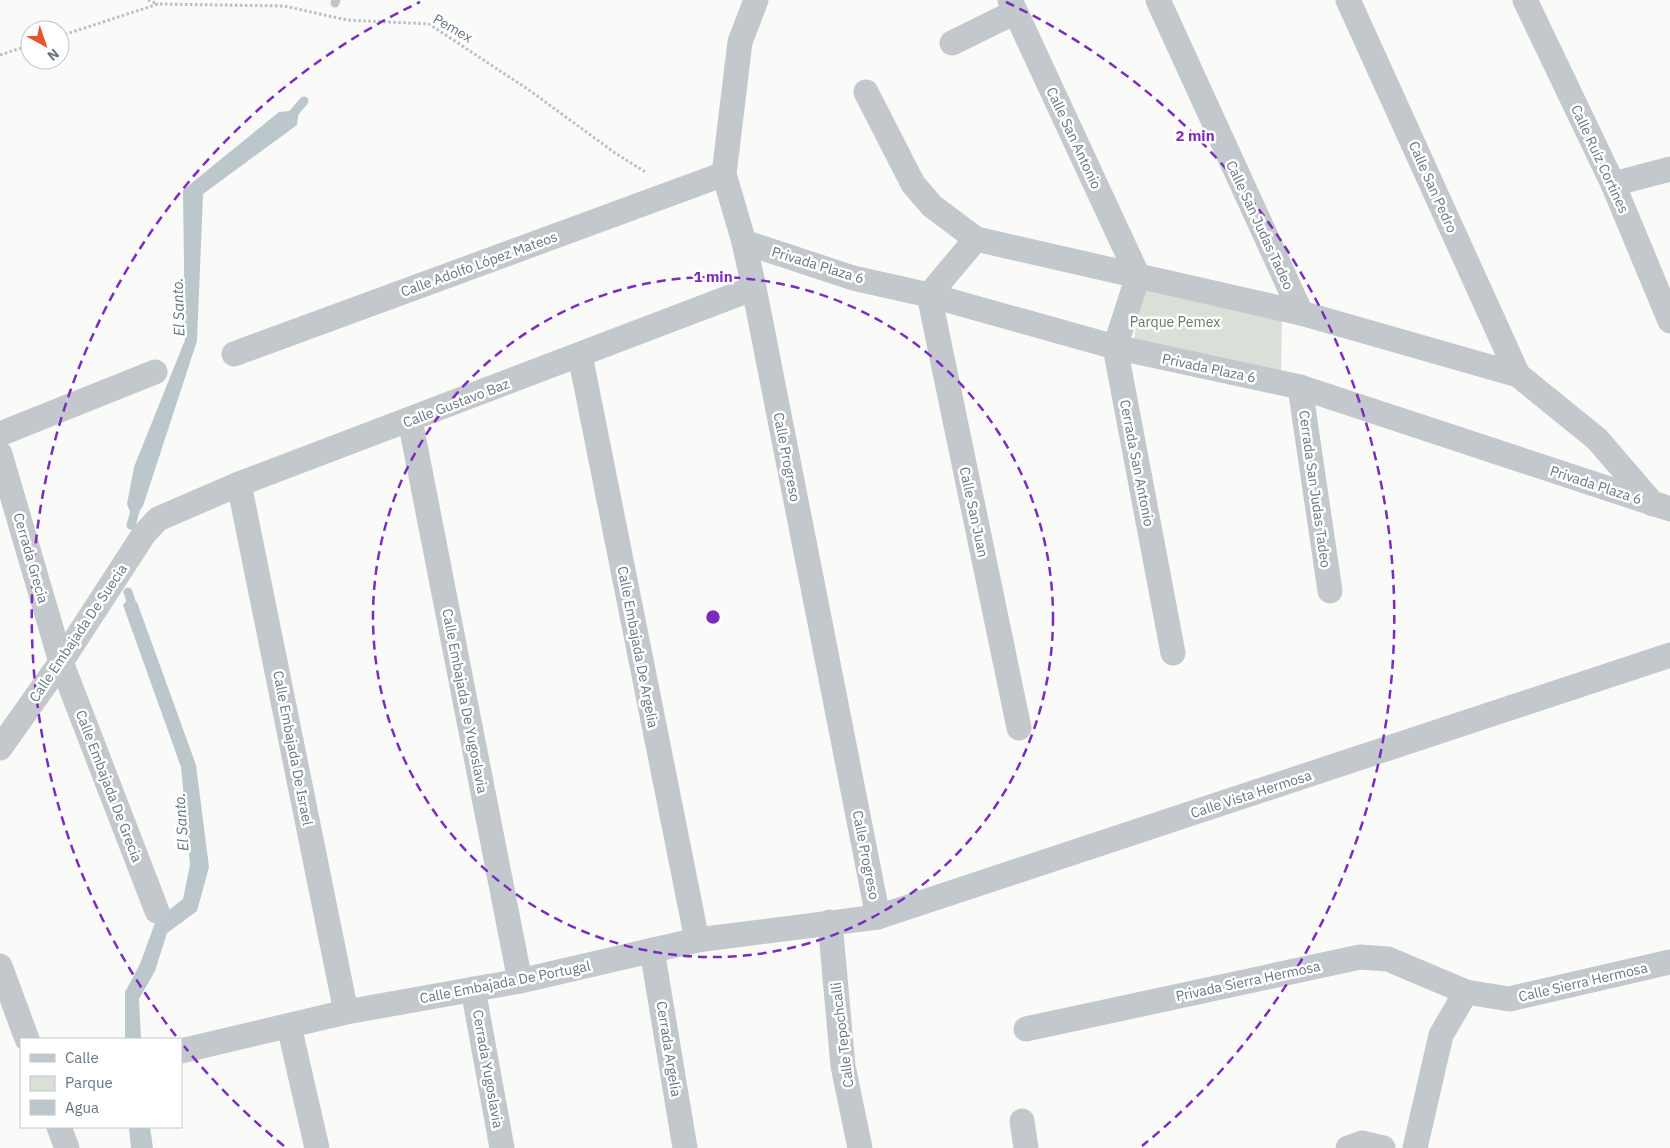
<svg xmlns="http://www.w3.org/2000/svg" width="1670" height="1148" viewBox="0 0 1670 1148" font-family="'IBM Plex Sans',sans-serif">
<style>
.green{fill:#dadfd7}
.water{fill:#bbc7cb}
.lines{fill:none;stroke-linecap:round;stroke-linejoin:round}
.stream{stroke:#bbc7cb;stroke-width:9}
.path{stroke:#bbbfc2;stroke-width:3;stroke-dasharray:2.5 2.5;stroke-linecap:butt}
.street{stroke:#c3c8cc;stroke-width:25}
.ring{fill:none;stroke:#7b2cbf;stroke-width:2.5;stroke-dasharray:9 6}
.labels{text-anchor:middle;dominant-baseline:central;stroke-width:5;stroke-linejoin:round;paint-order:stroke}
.street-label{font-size:14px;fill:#657683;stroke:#fff}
.park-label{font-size:14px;fill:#687a64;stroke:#fff}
.water-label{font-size:15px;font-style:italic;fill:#60757c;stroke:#fff}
.centre{fill:#7b2cbf;stroke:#fff;stroke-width:2.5}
.ring-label{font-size:15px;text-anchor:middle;font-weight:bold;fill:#7b2cbf;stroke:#fff;stroke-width:5;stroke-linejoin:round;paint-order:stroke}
</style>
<rect width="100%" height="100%" fill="#fafaf8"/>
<path class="green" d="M 1141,286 L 1282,318 L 1281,372 L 1134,341 Z"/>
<g class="water">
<path d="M 299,110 L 297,125 L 203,194 L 197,341 L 143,506 L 133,519 L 127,504 L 134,467 L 185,340 L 183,190 L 279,112 Z"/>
<path d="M 129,598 L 137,602 L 196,765 L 209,867 L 197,911 L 167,933 L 155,971 L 139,999 L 141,1039 L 125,1039 L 125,992 L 140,964 L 156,920 L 183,899 L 190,865 L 181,767 L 123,605 Z"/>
<path d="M 129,1127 L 150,1127 L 153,1148 L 131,1148 Z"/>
</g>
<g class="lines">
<g class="stream">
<path d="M 335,3 L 336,0"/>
<path d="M 291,116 L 304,101"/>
<path d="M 131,525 L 136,508"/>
<path d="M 128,592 L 133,608"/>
</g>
<g class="path">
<path d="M 148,0 L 158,4"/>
<path d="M 60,36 L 158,4 L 284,6 L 347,20 L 429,24 L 529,90 L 615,153 L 647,173"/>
<path d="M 0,55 L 30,45"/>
</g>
<g class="street">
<path d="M 756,0 L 740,42 L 724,174 L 744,242 L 754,288 L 878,917"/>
<path d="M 1010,0 L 1138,276 L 1115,347 L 1173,653"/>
<path d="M 1158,0 L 1301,313"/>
<path d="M 1348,0 L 1518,375"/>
<path d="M 1525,0 L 1613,184 L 1670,321"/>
<path d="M 952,43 L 1015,12"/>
<path d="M 866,92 L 913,184 L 932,206 L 976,239 L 1301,313 L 1518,375 L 1597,439 L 1653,504"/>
<path d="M 1613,184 L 1670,169"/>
<path d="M 976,239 L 929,295 L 1019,728"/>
<path d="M 744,242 L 853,278 L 929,295 L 1115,347 L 1300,387 L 1670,509"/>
<path d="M 234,354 L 724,174"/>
<path d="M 580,355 L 697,940"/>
<path d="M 1300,387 L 1330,591"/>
<path d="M 410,420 L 520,981"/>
<path d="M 0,434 L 155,372"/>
<path d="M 0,454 L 61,662 L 157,911"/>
<path d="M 239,484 L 346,1012"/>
<path d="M 0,748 L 61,662 L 144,534 L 158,519 L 239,484 L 754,288"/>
<path d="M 830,922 L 843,1066 L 860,1148"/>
<path d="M 652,950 L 685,1148"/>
<path d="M 0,966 L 27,1039"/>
<path d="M 473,989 L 502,1148"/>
<path d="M 289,1026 L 317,1148"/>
<path d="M 1026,1029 L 1360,957 L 1388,959 L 1466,992 L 1509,999 L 1670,962"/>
<path d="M 181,1051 L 346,1012 L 520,981 L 697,940 L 878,917 L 1670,655"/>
<path d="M 1022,1121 L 1026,1148"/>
<path d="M 59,1127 L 67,1148"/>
<path d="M 1348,1148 L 1362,1143 L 1383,1148"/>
<path d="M 1415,1148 L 1441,1035 L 1466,992"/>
</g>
</g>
<g class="ring">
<circle cx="713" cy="617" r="340"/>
<path d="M284 1146A681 681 0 0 1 184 1046M176 1036A681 681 0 0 1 420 2M1006 2A681 681 0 0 1 1142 1146"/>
</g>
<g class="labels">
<g class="street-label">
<text transform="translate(453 28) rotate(30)">Pemex</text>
<text transform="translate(1074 138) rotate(65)">Calle San Antonio</text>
<text transform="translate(1600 159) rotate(65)">Calle Ruíz Cortines</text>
<text transform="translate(1433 187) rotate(66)">Calle San Pedro</text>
<text transform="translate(1260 225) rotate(65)">Calle San Judas Tadeo</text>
<text transform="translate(479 264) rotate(-20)">Calle Adolfo López Mateos</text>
<text transform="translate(818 265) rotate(17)">Privada Plaza 6</text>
<text transform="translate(1209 368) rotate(12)">Privada Plaza 6</text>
<text transform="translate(456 403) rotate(-21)">Calle Gustavo Baz</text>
<text transform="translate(787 457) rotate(79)">Calle Progreso</text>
<text transform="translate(1137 463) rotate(79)">Cerrada San Antonio</text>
<text transform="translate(1596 485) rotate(18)">Privada Plaza 6</text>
<text transform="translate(1315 489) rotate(82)">Cerrada San Judas Tadeo</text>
<text transform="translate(974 512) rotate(78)">Calle San Juan</text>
<text transform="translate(31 558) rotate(74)">Cerrada Grecia</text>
<text transform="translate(78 633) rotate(-56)">Calle Embajada De Suecia</text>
<text transform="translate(638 647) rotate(79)">Calle Embajada De Argelia</text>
<text transform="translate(465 701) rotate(79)">Calle Embajada De Yugoslavia</text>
<text transform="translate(293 748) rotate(79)">Calle Embajada De Israel</text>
<text transform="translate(109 786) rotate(69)">Calle Embajada De Grecia</text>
<text transform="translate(1251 794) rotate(-18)">Calle Vista Hermosa</text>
<text transform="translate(866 855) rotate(79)">Calle Progreso</text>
<text transform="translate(1248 981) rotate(-12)">Privada Sierra Hermosa</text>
<text transform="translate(505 982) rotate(-11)">Calle Embajada De Portugal</text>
<text transform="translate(1583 982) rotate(-13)">Calle Sierra Hermosa</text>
<text transform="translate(842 1035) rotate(-97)">Calle Tepochcalli</text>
<text transform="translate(669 1049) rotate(81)">Cerrada Argelia</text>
<text transform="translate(488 1069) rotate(80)">Cerrada Yugoslavia</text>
</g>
<g class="park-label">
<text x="1175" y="322">Parque Pemex</text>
</g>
<g class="water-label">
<text transform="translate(178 307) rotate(-92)">El Santo.</text>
<text transform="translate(181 822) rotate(-94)">El Santo.</text>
</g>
</g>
<circle cx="713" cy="617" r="8" class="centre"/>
<g class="ring-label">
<text x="1195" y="141">2 min</text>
<text x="713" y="282">1 min</text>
</g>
<rect x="20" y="1038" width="162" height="90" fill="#ffffff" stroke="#c1c8cd"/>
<rect x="30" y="1054" width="25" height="8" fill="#c3c8cc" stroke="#c1c8cd"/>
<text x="65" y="1063" font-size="15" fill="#657683">Calle</text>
<rect x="30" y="1076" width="25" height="15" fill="#dadfd7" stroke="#c1c8cd"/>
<text x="65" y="1088" font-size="15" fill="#657683">Parque</text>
<rect x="30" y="1100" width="25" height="15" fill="#bbc7cb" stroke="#c1c8cd"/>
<text x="65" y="1113" font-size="15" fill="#657683">Agua</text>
<g transform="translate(45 45) rotate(140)"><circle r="24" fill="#ffffff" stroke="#c1c8cd"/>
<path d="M0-4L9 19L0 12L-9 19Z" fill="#e4572e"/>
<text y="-8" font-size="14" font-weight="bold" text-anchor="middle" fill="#657683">N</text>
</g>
</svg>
